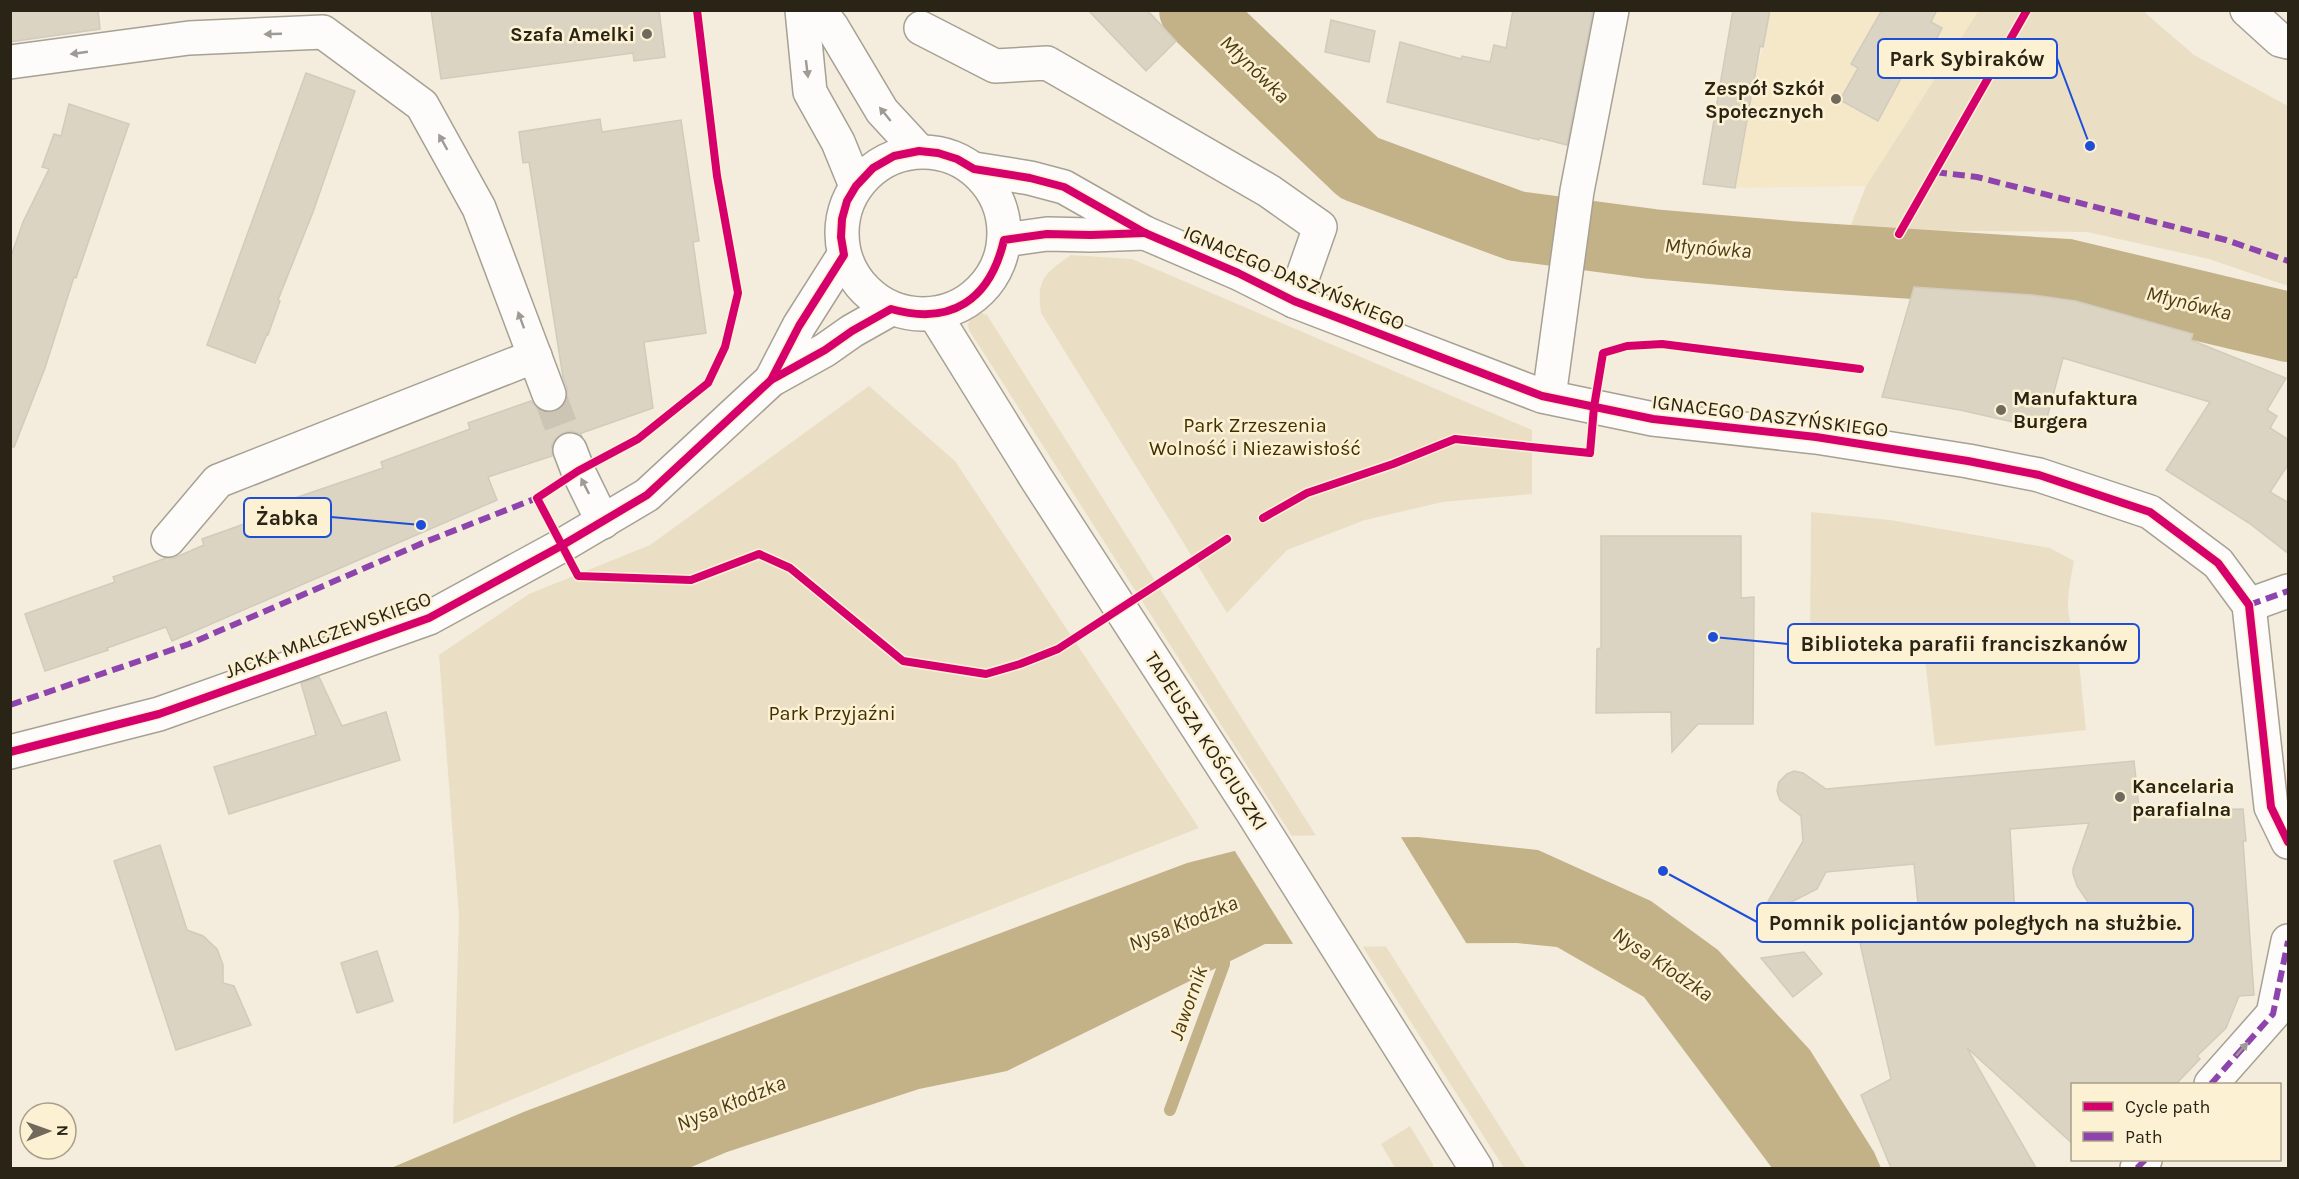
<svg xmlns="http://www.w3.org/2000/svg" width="2299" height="1179" viewBox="0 0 2299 1179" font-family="Karla,sans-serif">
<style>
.built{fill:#f5e8c9}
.green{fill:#eadfc4}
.water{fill:#c3b187}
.pier{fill:#f4eddd}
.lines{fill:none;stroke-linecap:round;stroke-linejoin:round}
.stream{stroke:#c3b187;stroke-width:12}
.river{stroke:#c3b187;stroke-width:70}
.building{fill:#dbd4c2;stroke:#d1cbbd;stroke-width:1.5;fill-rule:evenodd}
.minor-tunnel{stroke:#ccc5b5;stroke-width:33;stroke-dasharray:33 16;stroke-linecap:butt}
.minor-casing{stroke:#a6a193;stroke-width:36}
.minor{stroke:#fdfcfa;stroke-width:33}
.quiet{stroke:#8e44ad;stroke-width:6;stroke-dasharray:12 6;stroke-linecap:butt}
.cycleway-casing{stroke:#fdf1d4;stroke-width:11}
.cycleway{stroke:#d6006c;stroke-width:8}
.oneway{fill:#9e9b94}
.poi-dot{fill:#716a5c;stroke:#fdf1d4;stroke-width:2}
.labels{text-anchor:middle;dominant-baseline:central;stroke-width:5;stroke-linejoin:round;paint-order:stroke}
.poi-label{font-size:20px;font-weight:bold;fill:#2a2417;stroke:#fdf1d4;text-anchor:end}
.street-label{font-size:20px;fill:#2a2417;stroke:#fdf1d4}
.park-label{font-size:20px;fill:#403001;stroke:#fdf1d4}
.water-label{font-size:21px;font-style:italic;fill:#4d3d11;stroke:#fdf1d4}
.leader{fill:none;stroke:#1d4ed8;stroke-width:2}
.callout-dot{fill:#1d4ed8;stroke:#fdf1d4;stroke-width:2}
.callout{fill:#fdf1d4;stroke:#1d4ed8;stroke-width:2}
.callout-label{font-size:21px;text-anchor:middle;font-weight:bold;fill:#2a2417}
</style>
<rect width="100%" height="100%" fill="#f4eddd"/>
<path class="built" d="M 1770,11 L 1979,11 L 1866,186 L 1735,188 L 1756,69 L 1763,47 Z"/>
<g class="green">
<path d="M 1979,10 L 2143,11 L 2194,55 L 2288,106 L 2288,286 L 2209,259 L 2087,232 L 1849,230 L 1866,186 Z"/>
<path d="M 1071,255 L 1132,259 L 1532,430 L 1532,494 L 1443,502 L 1365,520 L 1287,550 L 1227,613 L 1041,313 C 1036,279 1045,273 1071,255 Z"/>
<path d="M 981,313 L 987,315 L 1526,1168 L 1504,1168 L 969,330 L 968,325 L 970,320 Z"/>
<path d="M 869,386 L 955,461 L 1199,828 L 642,1046 L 453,1124 L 459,916 L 439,655 L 529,594 L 650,545 Z"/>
<path d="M 1811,512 L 1890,520 L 2050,548 L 2074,561 C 2070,582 2062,615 2076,633 L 2086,730 L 1935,746 L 1925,660 L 1810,654 Z"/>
<path d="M 1410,1126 L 1433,1164 L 1433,1168 L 1395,1168 L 1381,1144 Z"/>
</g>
<path class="water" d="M 1418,837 L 1538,850 L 1651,901 L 1718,950 L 1810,1050 L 1874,1152 L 1881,1168 L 1772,1168 L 1644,997 L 1557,947 L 1517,943 L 1265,944 L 1007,1071 L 919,1089 L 727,1152 L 689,1168 L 391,1168 L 526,1111 L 1187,863 L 1282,839 Z"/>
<path class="pier" d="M 1399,834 L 1468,946 L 1295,947 L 1233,848 L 1282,836 Z"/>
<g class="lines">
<path class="stream" d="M 1170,1110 L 1224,964 L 1224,950"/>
<path class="river" d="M 1194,10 L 1359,168 L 1516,226 L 1652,244 L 1790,256 L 2067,274 L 2288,327"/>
</g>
<g class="building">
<path d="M 10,10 L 98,10 L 100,29 L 10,42 Z"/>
<path d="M 431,10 L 659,10 L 665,57 L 634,61 L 633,53 L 441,79 Z"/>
<path d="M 1088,10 L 1147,10 L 1176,41 L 1146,71 Z"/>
<path d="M 1513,10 L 1593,10 L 1567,145 L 1540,138 L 1539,140 L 1387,102 L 1400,42 L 1461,59 L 1462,56 L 1490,62 L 1494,45 L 1506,48 Z"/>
<path d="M 1733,10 L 1770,10 L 1763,47 L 1760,46 L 1735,188 L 1703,184 Z"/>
<path d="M 1882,10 L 1937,10 L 1931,22 L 1942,28 L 1924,62 L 1913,56 L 1878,121 L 1840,100 L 1858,68 L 1851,64 Z"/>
<path d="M 1331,20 L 1375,31 L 1369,62 L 1325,52 Z"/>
<path d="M 306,73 L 355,91 L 313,212 L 278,300 L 280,301 L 268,335 L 267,334 L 255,363 L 207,345 Z"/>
<path d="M 69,104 L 129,124 L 76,278 L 74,277 L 45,368 L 14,447 L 10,446 L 10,259 L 23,222 L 49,169 L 42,167 L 54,134 L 61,136 Z"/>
<path d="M 600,119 L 602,132 L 681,120 L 699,241 L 693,242 L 706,333 L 644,342 L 653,408 L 579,434 L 572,431 L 563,433 L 555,439 L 552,446 L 552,456 L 488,477 L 497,500 L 172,641 L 166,627 L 107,648 L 108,650 L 45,671 L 25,614 L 115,582 L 113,577 L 166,558 L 174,558 L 204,545 L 202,539 L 295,506 L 292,499 L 383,468 L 381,462 L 470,429 L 468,423 L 531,401 L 537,408 L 545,412 L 555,412 L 563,406 L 567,398 L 567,388 L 563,377 L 529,162 L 523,163 L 519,132 Z"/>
<path d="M 1914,287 L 2033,295 L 2076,301 L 2193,334 L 2191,340 L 2286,378 L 2267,410 L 2277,416 L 2270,428 L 2289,440 L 2289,463 L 2270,492 L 2289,503 L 2289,554 L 2249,523 L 2166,470 L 2210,402 L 2063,358 L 2044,429 L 1960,410 L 1882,397 Z"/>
<path d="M 1601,536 L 1741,536 L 1741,598 L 1754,597 L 1753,724 L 1698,724 L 1672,752 L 1671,712 L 1596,713 L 1597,649 L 1601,648 Z"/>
<path d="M 319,677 L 342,726 L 386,712 L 400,760 L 229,814 L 214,767 L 316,735 L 301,683 Z"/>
<path d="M 2134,761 L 2140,817 L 2178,813 L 2179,815 L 2202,810 L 2243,809 L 2246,841 L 2243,841 L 2254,995 L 2239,996 L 2226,1028 L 2197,1056 L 2200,1059 L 2176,1084 L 2073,1084 L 2073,1144 L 1967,1048 L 2036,1168 L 1891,1168 L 1861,1095 L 1891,1079 L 1860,943 L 1921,933 L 1914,864 L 1826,872 L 1817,889 L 1758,919 L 1803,841 L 1801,816 L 1780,800 L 1777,791 L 1779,782 L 1787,774 L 1794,771 L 1803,773 L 1826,789 ZM 2089,823 L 2073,869 L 2073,874 L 2077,886 L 2103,924 L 2016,934 L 2010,829 Z"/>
<path d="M 160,845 L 187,930 L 203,936 L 217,949 L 223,965 L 223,983 L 234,986 L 251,1025 L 176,1050 L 114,861 Z"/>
<path d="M 377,951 L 393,1001 L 357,1013 L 341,963 Z"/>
<path d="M 1804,952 L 1822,974 L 1793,997 L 1761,958 Z"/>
</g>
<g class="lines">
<path class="minor-tunnel" d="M 549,394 L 570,450"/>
<defs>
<g id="minor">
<path d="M 802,10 L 810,92 L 838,142 L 856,186"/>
<path d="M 819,10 L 832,27 L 882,111 L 919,151"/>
<path d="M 2247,10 L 2280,40 L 2288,42"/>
<path d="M 921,28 L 995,66 L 1047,63 L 1269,191 L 1320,227 L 1294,301"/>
<path d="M 10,62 L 189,38 L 323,32 L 422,105 L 479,208 L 549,394"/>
<circle cx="923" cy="233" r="81"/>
<path d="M 974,169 L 1030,178 L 1064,187 L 1145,233 L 1238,273 L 1294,301 L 1542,396 L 1653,419 L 1816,437 L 1968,461 L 2039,475 L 2150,512 L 2218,563 L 2249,605 L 2271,807 L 2288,842"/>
<path d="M 1004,240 L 1047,234 L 1091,235 L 1145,233"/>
<path d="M 935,315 L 1036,478 L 1251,810 L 1476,1168"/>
<path d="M 771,380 L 799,326 L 844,255"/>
<path d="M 1549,397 L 1577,191 L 1612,10"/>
<path d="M 570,450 L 578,471 L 603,522"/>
<path d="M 168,540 L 218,481 L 535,356"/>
<path d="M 2249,605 L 2288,591"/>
<path d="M 10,752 L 159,714 L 429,618 L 561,546 L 647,495 L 771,380 L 825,350 L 852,331 L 891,309"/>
<path d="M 2211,1084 L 2273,1014 L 2288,941"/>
<path d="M 2137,1168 L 2145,1160"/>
</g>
</defs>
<use href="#minor" class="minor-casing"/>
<use href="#minor" class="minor"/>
<g class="quiet">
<path d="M 1935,172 L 1977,177 L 2226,240 L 2288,261"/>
<path d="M 2249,605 L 2288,591"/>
<path d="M 10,705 L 189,644 L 425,542 L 537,498"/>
<path d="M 2211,1084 L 2273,1014 L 2288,941"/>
<path d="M 2137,1168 L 2145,1160"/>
</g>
<defs>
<g id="cycleway">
<path d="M 697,10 L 717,176 L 738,293 L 725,347 L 708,383 L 638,439 L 578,471 L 537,498 L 578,576 L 691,580 L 759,554 L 790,568 L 903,661 L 986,674 L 1020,664 L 1058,649 L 1227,539"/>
<path d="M 1899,234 L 2027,10"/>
<path d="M 771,380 L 799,326 L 844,255 L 841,237 L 842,219 L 847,201 L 856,186 L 873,168 L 894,156 L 919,151 L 938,153 L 957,159 L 974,169 L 1030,178 L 1064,187 L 1145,233 L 1238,273 L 1294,301 L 1542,396 L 1653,419 L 1816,437 L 1968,461 L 2039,475 L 2150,512 L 2218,563 L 2249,605 L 2271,807 L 2288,842"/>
<path d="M 1263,518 L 1307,493 L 1393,464 L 1455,439 L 1590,453 L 1594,407 L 1603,353 L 1627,346 L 1662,344 L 1860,369"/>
<path d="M 10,752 L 159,714 L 429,618 L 561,546 L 647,495 L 771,380 L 825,350 L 852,331 L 891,309 C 951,326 990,300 1004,240 L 1047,234 L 1091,235 L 1145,233"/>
</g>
</defs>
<use href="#cycleway" class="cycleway-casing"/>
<use href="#cycleway" class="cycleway"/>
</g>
<defs><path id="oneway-solid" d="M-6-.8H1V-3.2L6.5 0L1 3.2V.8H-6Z" transform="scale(1.5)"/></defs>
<g class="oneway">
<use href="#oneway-solid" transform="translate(273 34) rotate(178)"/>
<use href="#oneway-solid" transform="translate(79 53) rotate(172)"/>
<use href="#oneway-solid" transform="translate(807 69) rotate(83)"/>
<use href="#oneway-solid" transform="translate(885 114) rotate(-129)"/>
<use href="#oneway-solid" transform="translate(443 142) rotate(-119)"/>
<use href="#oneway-solid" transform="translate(521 320) rotate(-110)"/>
<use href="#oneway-solid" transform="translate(585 486) rotate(-117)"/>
<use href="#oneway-solid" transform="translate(2242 1049) rotate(-49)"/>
</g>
<g class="poi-dot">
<circle cx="647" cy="34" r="6"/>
<circle cx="1836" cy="99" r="6"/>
<circle cx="2001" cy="410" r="6"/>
<circle cx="2120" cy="797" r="6"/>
</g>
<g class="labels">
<g class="poi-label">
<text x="635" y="34">Szafa Amelki</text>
<text x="1824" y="88">Zespół Szkół<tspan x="1824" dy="23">Społecznych</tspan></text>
<text x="2013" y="398" text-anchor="start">Manufaktura<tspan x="2013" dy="23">Burgera</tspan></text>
<text x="2132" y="786" text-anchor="start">Kancelaria<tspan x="2132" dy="23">parafialna</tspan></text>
</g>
<g class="street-label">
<text transform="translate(1294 278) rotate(23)">IGNACEGO DASZYŃSKIEGO</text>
<text transform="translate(1770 416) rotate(7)">IGNACEGO DASZYŃSKIEGO</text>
<text transform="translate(328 635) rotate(-20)">JACKA MALCZEWSKIEGO</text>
<text transform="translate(1206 741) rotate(57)">TADEUSZA KOŚCIUSZKI</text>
</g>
<g class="park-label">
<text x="1255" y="425">Park Zrzeszenia<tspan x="1255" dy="23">Wolność i Niezawisłość</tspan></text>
<text x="832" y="713">Park Przyjaźni</text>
</g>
<g class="water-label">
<text transform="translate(1255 69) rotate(44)">Młynówka</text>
<text transform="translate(1708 248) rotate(4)">Młynówka</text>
<text transform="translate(2189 303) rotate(14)">Młynówka</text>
<text transform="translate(1183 923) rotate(-22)">Nysa Kłodzka</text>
<text transform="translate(1663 964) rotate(34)">Nysa Kłodzka</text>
<text transform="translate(1188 1003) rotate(-70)">Jawornik</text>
<text transform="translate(731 1103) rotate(-22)">Nysa Kłodzka</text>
</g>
</g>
<path class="leader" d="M2090 146L2057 58M421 525L331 517M1713 637L1788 644M1663 871L1757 922"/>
<g class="callout-dot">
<circle cx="2090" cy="146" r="6"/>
<circle cx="421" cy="525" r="6"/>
<circle cx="1713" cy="637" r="6"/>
<circle cx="1663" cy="871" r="6"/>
</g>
<g class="callout">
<rect x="1878" y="39" width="179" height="39" rx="6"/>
<rect x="244" y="498" width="87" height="39" rx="6"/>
<rect x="1788" y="624" width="351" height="39" rx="6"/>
<rect x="1757" y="903" width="436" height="39" rx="6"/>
</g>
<g class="callout-label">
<text x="1967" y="66">Park Sybiraków</text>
<text x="287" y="525">Żabka</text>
<text x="1964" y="651">Biblioteka parafii franciszkanów</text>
<text x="1975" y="930">Pomnik policjantów poległych na służbie.</text>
</g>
<rect width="2299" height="1179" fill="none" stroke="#2a2417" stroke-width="24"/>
<rect x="2071" y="1083" width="210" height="78" fill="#fdf1d4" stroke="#a99f88" stroke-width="1.5"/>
<rect x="2083" y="1102" width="30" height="9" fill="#d6006c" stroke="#a99f88" stroke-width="1.5"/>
<text x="2125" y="1113" font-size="18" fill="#2a2417">Cycle path</text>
<rect x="2083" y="1132" width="30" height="9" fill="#8e44ad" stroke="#a99f88" stroke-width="1.5"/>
<text x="2125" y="1143" font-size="18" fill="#2a2417">Path</text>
<g transform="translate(48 1131) rotate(89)"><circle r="28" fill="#fdf1d4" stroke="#a99f88" stroke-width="1.5"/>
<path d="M0-4.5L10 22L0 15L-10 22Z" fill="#716a5c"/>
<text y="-9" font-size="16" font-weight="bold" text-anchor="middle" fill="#2a2417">N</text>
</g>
</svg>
